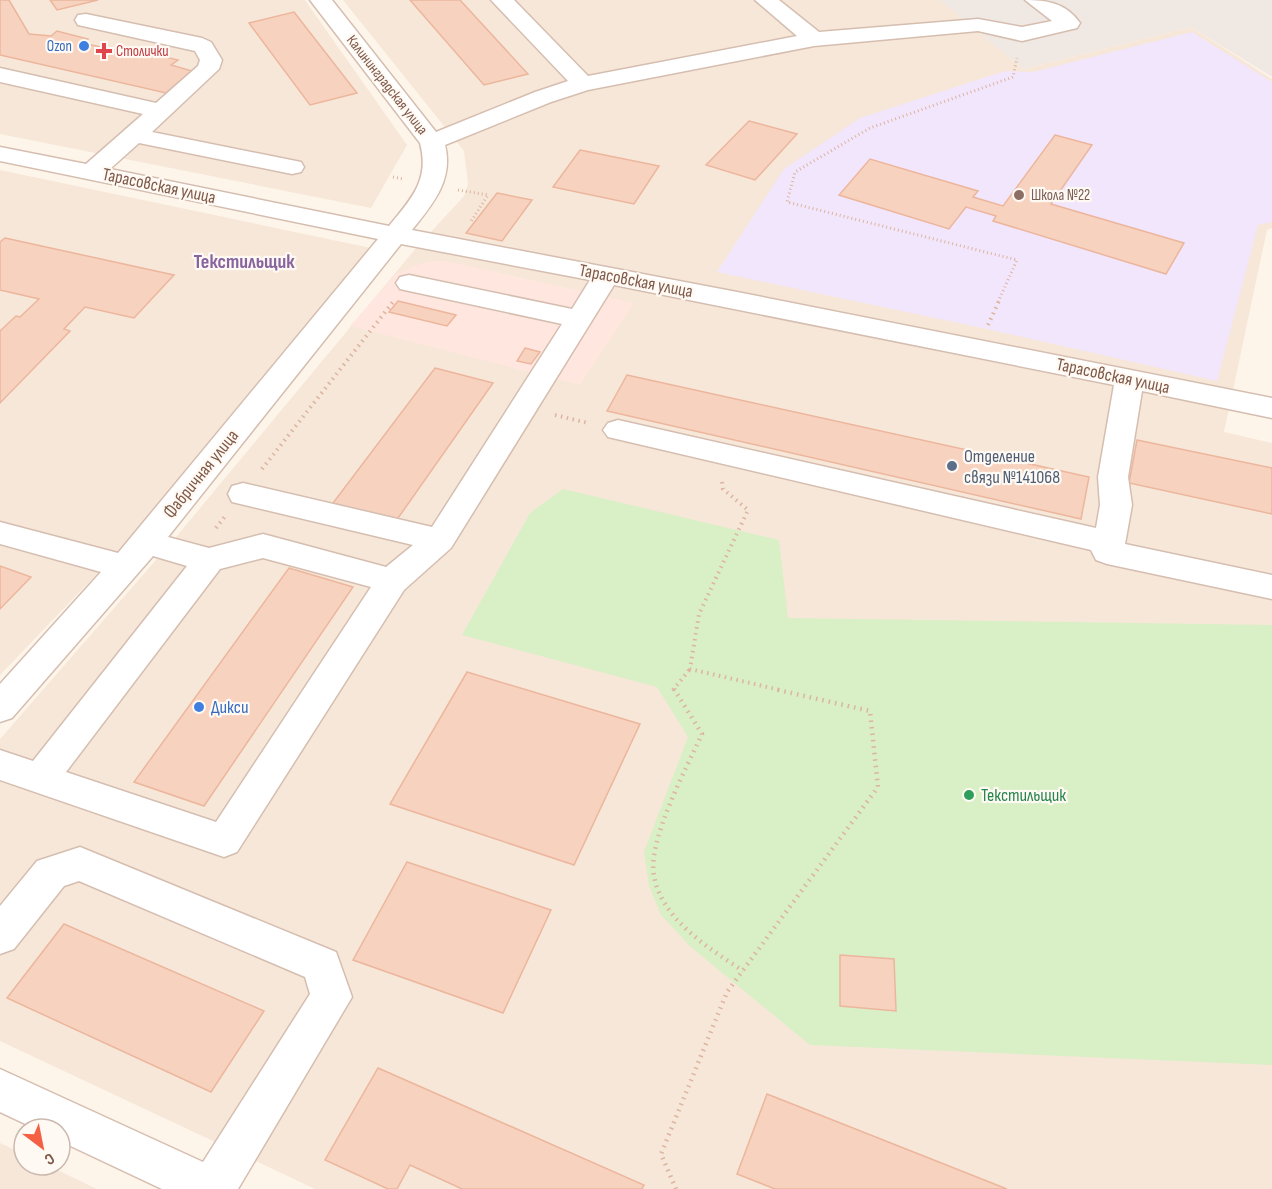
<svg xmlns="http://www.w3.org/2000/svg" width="1272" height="1189" viewBox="0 0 1272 1189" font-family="'Sofia Sans Condensed',sans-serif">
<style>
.residential{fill:#f7e7d8}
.commercial{fill:#ffe6de}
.industrial{fill:#f0e8e3}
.education{fill:#f2e6fc}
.green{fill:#d9efc6}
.building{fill:#f7d2bf;stroke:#ecb69d;stroke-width:1.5}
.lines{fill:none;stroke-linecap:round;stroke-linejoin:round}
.minor-casing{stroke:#d5beb0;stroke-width:3}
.path-far2{stroke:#ddb4a0;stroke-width:3;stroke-dasharray:1 3;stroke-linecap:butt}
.path-far1{stroke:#ddb4a0;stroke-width:4;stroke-dasharray:1.5 4.5;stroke-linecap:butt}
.path{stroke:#ddb4a0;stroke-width:4.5;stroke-dasharray:1.5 5;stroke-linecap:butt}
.minor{fill:#fff;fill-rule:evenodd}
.shop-dot{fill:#3f7fe0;stroke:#fff9f3;stroke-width:2}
.health-dot{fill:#e0444e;stroke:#fff9f3;stroke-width:2}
.education-dot{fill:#8d6e63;stroke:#fff9f3;stroke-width:2}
.service-dot{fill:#5c6f8a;stroke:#fff9f3;stroke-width:2}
.leisure-dot{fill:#2e9e5b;stroke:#fff9f3;stroke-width:2}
.labels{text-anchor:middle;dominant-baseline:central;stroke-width:4.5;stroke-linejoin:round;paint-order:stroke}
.far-shop-label{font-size:15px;fill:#366cbe;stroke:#fff9f3;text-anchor:end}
.far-health-label{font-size:15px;fill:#be3a42;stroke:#fff9f3;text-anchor:start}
.far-street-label{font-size:15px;fill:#7e5949;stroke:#fff9f3}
.far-education-label{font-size:15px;fill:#785e54;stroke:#fff9f3;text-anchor:start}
.street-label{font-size:18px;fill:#7e5949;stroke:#fff9f3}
.service-label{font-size:18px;fill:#4e5e75;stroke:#fff9f3;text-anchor:start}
.shop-label{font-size:18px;fill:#366cbe;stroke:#fff9f3;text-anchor:start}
.leisure-label{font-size:18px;fill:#27864d;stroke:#fff9f3;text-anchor:start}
.far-district-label{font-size:20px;font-weight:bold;fill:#8965a0;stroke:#fff9f3}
</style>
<rect width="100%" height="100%" fill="#fef5ea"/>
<g class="residential">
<path d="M 0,0 L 305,0 L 407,145 L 371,208 L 0,134 Z"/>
<path d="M 343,0 L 940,0 L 1023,69 L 1191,27 L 1272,79 L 1272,228 L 1267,230 L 1224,432 L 1272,443 L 1272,1189 L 315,1189 L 0,1041 L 0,739 L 176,537 L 416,248 L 464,196 L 468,184 L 464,151 Z"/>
<path d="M 0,170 L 371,248 L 142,527 L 0,675 Z"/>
<path d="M 0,1143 L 24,1154 L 24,1165 L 47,1165 L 97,1189 L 0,1189 Z"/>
</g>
<path class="commercial" d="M 432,261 L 446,261 L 634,303 L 580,385 L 350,326 L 396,274 L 414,266 Z"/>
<path class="industrial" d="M 940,0 L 1272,0 L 1272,77 L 1191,27 L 1023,69 Z"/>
<path class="education" d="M 1192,32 L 1272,82 L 1272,222 L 1258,225 L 1217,381 L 987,329 L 717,272 L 784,169 L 860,118 L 1005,71 L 1033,72 Z"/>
<path class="green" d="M 563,489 L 779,540 L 788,618 L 1272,625 L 1272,1065 L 810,1045 L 692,948 L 661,915 L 649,886 L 644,852 L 688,737 L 657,687 L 462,635 L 530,513 Z"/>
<g class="building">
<path d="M 0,0 L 9,0 L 29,34 L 51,36 L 57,31 L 88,39 L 82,43 L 143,56 L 149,53 L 178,60 L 171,65 L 192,71 L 166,93 L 0,55 Z"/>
<path d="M 50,0 L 98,0 L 57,10 Z"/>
<path d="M 410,0 L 460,0 L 528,74 L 484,85 Z"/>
<path d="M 294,12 L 357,93 L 310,105 L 249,23 Z"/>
<path d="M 749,121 L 797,134 L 755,180 L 706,165 Z"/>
<path d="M 1055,135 L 1092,145 L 1051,204 L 1184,243 L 1166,274 L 993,221 L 996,216 L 966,207 L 949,229 L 839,195 L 870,159 L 978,191 L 973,197 L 1003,206 Z"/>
<path d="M 580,150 L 659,166 L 634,204 L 553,187 Z"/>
<path d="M 497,193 L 532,200 L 502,241 L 466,233 Z"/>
<path d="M 5,238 L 174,275 L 134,318 L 85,307 L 64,329 L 70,331 L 0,403 L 0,331 L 16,316 L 20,317 L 39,299 L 0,290 L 0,242 Z"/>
<path d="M 398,301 L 456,315 L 447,326 L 389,312 Z"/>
<path d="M 525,348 L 540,352 L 531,364 L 517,361 Z"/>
<path d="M 435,368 L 493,383 L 396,521 L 333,503 Z"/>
<path d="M 627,375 L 1089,477 L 1081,519 L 607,411 Z"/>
<path d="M 1137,440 L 1272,468 L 1272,514 L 1129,483 Z"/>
<path d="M 0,566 L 31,577 L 0,609 Z"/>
<path d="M 289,568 L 353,587 L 204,806 L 134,782 Z"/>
<path d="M 467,672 L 640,724 L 574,865 L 390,804 Z"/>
<path d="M 407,862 L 551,910 L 503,1013 L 353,960 Z"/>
<path d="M 64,924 L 264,1011 L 211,1092 L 7,998 Z"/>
<path d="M 840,955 L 894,959 L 896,1011 L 840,1006 Z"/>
<path d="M 378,1068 L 644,1185 L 642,1189 L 462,1189 L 410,1165 L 397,1189 L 388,1189 L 325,1160 Z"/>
<path d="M 767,1094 L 1007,1189 L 775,1189 L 737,1174 Z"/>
</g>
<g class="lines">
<defs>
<g id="minor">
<path d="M 310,0 L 332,0 L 436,132 L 535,92 L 568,81 L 491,0 L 514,0 L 588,76 L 797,36 L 755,0 L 779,0 L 819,32 L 978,19 L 1022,27 L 1052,21 L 1025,0 C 1047,0 1066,3 1080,23 L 1077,28 L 1022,41 L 978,31 L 814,46 L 588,90 L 551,102 L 445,145 C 454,180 432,205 412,230 L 737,292 L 1272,398 L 1272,418 L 1142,391 L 1128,477 L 1132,505 L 1125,544 L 1272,575 L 1272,599 L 1107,564 L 1096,560 L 1091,550 L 608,437 L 603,430 L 608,423 L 618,420 L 1096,528 L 1100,505 L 1098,477 L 1114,385 L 614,285 L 451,548 L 404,590 L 237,852 L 224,857 L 0,780 L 0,750 L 33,761 L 187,566 L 153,556 L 12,718 L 0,722 L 0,684 L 101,572 L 0,544 L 0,522 L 118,553 L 378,239 L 0,161 L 0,147 L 86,164 L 143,114 L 0,82 L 0,68 L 156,103 L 198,66 L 200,60 L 195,51 L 78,25 L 75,20 L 78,15 L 86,14 L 202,38 L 211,42 L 222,60 L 219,69 L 152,132 L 301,162 L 304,167 L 301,172 L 292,174 L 139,143 L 110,169 L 389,226 C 411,199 430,180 420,143 ZM 401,244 L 590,280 L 572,309 L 409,275 L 400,277 L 396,283 L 400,289 L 409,291 L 562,324 L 432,527 L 243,483 L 232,486 L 228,494 L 232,502 L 413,545 L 386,567 L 263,534 L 209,548 L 168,537 ZM 263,558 L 371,587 L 216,822 L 66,772 L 220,569 Z"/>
<path d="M 80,847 L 336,952 L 352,997 L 238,1189 L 162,1189 L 60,1141 L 60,1129 L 36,1129 L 0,1112 L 0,1069 L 203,1162 L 310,994 L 305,977 L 79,881 L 64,886 L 14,949 L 0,954 L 0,906 L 37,861 Z"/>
</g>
</defs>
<use href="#minor" class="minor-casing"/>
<g class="path-far2">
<path d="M 393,177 L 403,179"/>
<path d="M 458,190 L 488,195 L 470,223"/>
<path d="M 998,302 L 1017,260 L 787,202 L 795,172 L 870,128 L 1013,77 L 1017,58"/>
</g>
<g class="path-far1">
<path d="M 988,325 L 999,301"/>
<path d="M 555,415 L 588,423"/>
<path d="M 262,469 L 393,302"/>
<path d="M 722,482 L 723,489 L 748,510 L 699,614 L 690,669 L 780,690"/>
<path d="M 216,528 L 226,515"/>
<path d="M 673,690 L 690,669"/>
</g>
<g class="path">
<path d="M 674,689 L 702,734 C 687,767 647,841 654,876 C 662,920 709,948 743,971"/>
<path d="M 676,1189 L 661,1154 L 727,992 L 878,787 L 870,711 L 774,689"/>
</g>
<use href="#minor" class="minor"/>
</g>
<g class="shop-dot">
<circle cx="84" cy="46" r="6"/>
<circle cx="199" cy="707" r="6"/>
</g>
<path class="health-dot" d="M101 42h6v6h6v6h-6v6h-6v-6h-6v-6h6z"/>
<circle class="education-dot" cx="1019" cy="195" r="6"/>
<circle class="service-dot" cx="952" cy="466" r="6"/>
<circle class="leisure-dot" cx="969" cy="795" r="6"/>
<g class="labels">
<g class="far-shop-label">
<text x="72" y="46">Ozon</text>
</g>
<g class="far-health-label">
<text x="116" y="51">Столички</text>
</g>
<g class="far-street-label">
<text transform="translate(387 85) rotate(52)">Калининградская улица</text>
</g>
<g class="far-education-label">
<text x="1031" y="195">Школа №22</text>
</g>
<g class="street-label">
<text transform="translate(159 186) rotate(12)">Тарасовская улица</text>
<text transform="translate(636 281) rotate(11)">Тарасовская улица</text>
<text transform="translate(1113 376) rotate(12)">Тарасовская улица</text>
<text transform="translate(201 474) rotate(-51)">Фабричная улица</text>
</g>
<g class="service-label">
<text x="964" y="456">Отделение<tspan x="964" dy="21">связи №141068</tspan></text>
</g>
<g class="shop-label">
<text x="211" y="707">Дикси</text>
</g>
<g class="leisure-label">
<text x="981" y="795">Текстильщик</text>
</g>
<g class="far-district-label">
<text x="244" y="262">Текстильщик</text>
</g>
</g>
<g transform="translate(42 1147) rotate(148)"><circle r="28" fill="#fff9f3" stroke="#cbb9af" stroke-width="1.5"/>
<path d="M0-4.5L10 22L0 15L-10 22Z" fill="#f46044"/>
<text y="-9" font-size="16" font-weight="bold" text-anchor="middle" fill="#7e5949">С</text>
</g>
</svg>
